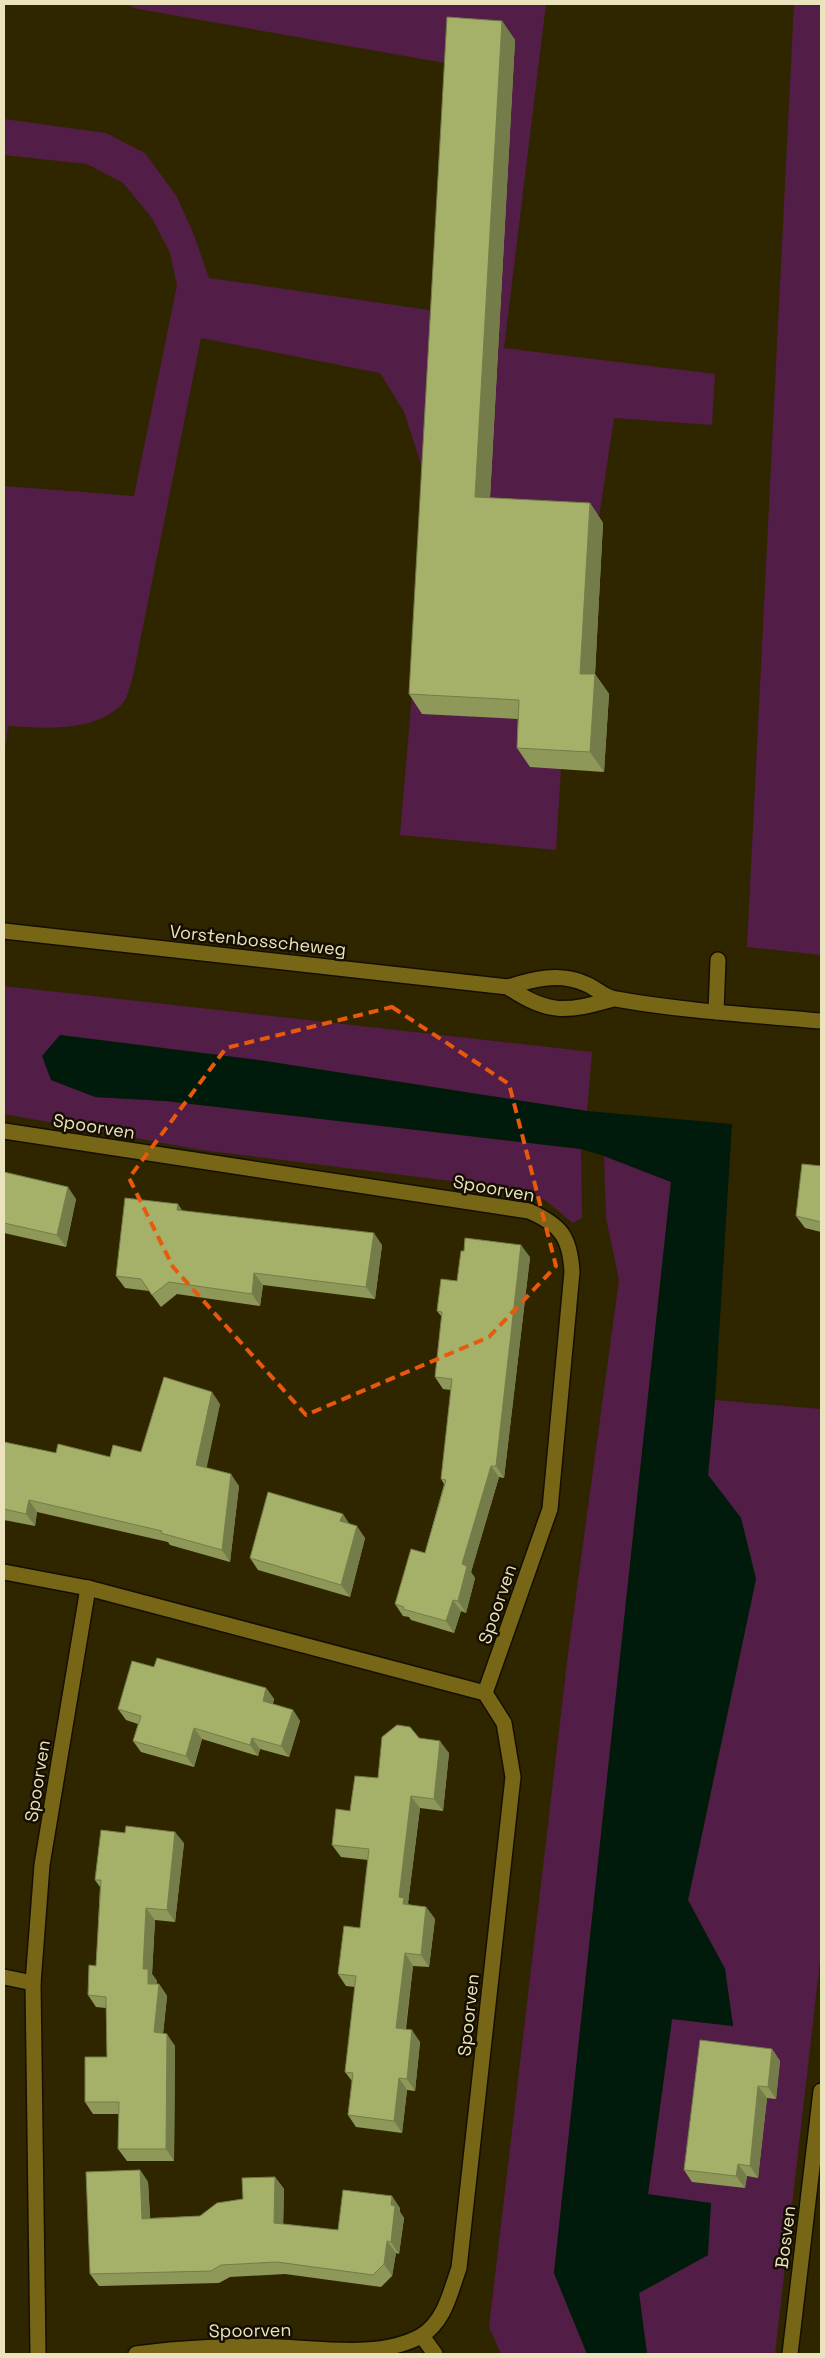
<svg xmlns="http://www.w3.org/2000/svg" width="825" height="2358" viewBox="0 0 825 2358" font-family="'Space Grotesk',sans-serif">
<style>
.green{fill:#521d47}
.water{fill:#001b0b}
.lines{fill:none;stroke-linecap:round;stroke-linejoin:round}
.minor-casing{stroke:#150f00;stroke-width:18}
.minor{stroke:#776615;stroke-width:15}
.wall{fill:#8e9859}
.shaded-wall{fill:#747c49}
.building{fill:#a5b168;stroke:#747c49}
.marked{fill:none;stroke:#e8590c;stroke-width:4;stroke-dasharray:10 6;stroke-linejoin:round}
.labels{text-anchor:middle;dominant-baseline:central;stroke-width:5;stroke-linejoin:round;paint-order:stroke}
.street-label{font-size:18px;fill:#ebe2be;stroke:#150f00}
</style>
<rect width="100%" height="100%" fill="#2f2600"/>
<g class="green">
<path d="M 125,4 L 546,4 L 504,348 L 715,374 L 712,425 L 614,418 L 561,768 L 556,850 L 400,835 L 427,518 L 421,464 L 404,412 L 380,373 L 201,338 L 133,676 C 130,684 128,698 122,704 C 94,733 44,728 8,726 L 4,759 L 4,486 L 134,496 L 177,285 L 170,253 L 152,218 L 123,183 L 87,164 L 4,155 L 4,119 L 106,133 L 145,153 L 177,197 L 194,235 L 209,278 L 463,315 L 496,72 L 138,9 Z"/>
<path d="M 794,4 L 821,4 L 821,955 L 747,947 Z"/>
<path d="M 4,986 L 592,1052 L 587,1111 L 265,1061 L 60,1035 L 95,1097 L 166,1101 L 581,1149 L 582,1218 L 573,1223 L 545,1200 L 507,1188 L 201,1150 L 4,1114 Z"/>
<path d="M 604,1156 L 671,1182 L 554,2273 L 587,2354 L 501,2354 L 489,2327 L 568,1654 L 619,1280 L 606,1218 Z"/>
<path d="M 715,1400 L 821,1409 L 821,1952 L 775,2354 L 647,2354 L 639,2293 L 708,2255 L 648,2194 L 672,2019 L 733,2026 L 725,1969 L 688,1900 L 756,1579 L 741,1518 L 708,1475 Z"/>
</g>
<path class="water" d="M 60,1035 L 265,1061 L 587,1111 L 732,1124 L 715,1400 L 708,1475 L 741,1518 L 756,1579 L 688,1900 L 725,1969 L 733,2026 L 672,2019 L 648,2194 L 711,2203 L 708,2255 L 639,2293 L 647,2354 L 587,2354 L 554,2273 L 671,1182 L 604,1156 L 581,1149 L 166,1101 L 95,1097 L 51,1080 L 42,1056 Z"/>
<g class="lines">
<defs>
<g id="minor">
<path d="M 4,931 L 508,987 C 534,979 559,972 586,984 C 596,988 605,998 616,999 C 683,1011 753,1015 821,1021"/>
<path d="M 508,987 C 548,1015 567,1012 613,999"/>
<path d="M 716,1012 L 718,960"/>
<path d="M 4,1131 L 529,1211 C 561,1225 570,1237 572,1272 L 550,1509 L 485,1693"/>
<path d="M 4,1572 L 88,1588 L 485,1693 L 504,1723 L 513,1777 L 459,2268 C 450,2293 445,2321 421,2336 C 381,2358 325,2349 280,2347 C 236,2345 179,2348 136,2354"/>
<path d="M 4,1977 L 33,1983"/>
<path d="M 422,2336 L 435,2354"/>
<path d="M 38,2354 L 33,1983 L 42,1865 L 88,1588"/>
<path d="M 790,2354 L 821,2091"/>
</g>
</defs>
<use href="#minor" class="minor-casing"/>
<use href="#minor" class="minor"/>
</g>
<g class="wall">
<path d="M 502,21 L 515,40 L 490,498 L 590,503 L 603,523 L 595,674 L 609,694 L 604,772 L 530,767 L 517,748 L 518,719 L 422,714 L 409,694 Z"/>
<path d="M 821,1166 L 821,1232 L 805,1228 L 796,1216 Z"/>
<path d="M 4,1172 L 76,1199 L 66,1247 L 4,1233 Z"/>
<path d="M 182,1211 L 382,1245 L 375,1299 L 263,1285 L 260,1306 L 177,1294 L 161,1307 L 149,1291 L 125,1288 L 116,1276 Z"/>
<path d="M 530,1257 L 504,1478 L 499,1477 L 471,1572 L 475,1578 L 466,1613 L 461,1611 L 454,1633 L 411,1620 L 409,1617 L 403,1616 L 395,1604 L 425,1553 L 444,1484 L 441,1479 L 451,1390 L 443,1389 L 435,1377 L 442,1317 L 437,1311 L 457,1281 Z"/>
<path d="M 220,1404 L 206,1467 L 239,1486 L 230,1562 L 170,1545 L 168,1542 L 37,1512 L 35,1526 L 4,1520 L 4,1442 L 56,1453 L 110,1457 L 141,1452 Z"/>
<path d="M 350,1524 L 365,1538 L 350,1597 L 258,1570 L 250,1558 Z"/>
<path d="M 154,1667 L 266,1688 L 274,1699 L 273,1704 L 293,1710 L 300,1721 L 289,1757 L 260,1749 L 258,1756 L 202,1739 L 194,1767 L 141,1752 L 133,1741 L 138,1724 L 126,1720 L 118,1709 Z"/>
<path d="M 419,1738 L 449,1753 L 443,1811 L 420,1808 L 408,1903 L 409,1905 L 426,1907 L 435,1919 L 429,1967 L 413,1966 L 406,2029 L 420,2042 L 415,2091 L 407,2090 L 402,2133 L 356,2127 L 348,2115 L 352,2081 L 345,2072 L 355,1987 L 346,1986 L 338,1974 L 360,1928 L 368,1860 L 341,1857 L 332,1845 L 350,1811 L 378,1778 Z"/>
<path d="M 184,1843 L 175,1922 L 155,1920 L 152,1974 L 157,1981 L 156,1984 L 159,1984 L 167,1996 L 163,2034 L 175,2046 L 174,2161 L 127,2161 L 118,2149 L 119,2114 L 93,2114 L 85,2102 L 107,2057 L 106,2008 L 96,2007 L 88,1995 L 96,1966 L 100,1887 L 95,1880 Z"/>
<path d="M 772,2049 L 780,2061 L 776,2099 L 767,2098 L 758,2178 L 747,2176 L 745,2188 L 692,2182 L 684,2170 Z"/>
<path d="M 140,2170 L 148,2182 L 150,2218 L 200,2216 L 243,2199 L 275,2177 L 284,2189 L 283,2224 L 338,2230 L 400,2208 L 400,2212 L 404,2218 L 399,2254 L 396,2253 L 392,2276 L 381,2287 L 285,2274 L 230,2277 L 219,2283 L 99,2286 L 90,2274 Z"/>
</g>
<g class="shaded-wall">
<path d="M 502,21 L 515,40 L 489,516 L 475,497 Z"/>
<path d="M 590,503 L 603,523 L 594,693 L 580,674 Z"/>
<path d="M 595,674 L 609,694 L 604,772 L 590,752 Z"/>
<path d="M 68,1187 L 76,1199 L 66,1247 L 57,1235 Z"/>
<path d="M 178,1204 L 186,1216 L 177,1210 Z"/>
<path d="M 374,1233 L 382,1245 L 375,1299 L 366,1287 Z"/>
<path d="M 521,1245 L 530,1257 L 504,1478 L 496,1466 Z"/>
<path d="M 254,1273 L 263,1285 L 260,1306 L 252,1294 Z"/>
<path d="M 212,1392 L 220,1404 L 205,1476 L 196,1465 Z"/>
<path d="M 491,1466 L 499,1477 L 471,1572 L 475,1578 L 466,1613 L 458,1601 L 462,1564 Z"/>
<path d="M 231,1474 L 239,1486 L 230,1562 L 222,1550 Z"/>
<path d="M 29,1500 L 37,1512 L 35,1526 L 26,1514 Z"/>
<path d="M 343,1514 L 351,1526 L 340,1521 Z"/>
<path d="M 357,1526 L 365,1538 L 350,1597 L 341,1585 Z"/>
<path d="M 453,1600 L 461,1611 L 454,1633 L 446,1621 Z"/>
<path d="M 266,1688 L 274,1699 L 270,1712 L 263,1701 Z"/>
<path d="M 293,1710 L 300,1721 L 289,1757 L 281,1746 Z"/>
<path d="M 194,1728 L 202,1739 L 194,1767 L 186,1756 Z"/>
<path d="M 252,1738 L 260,1749 L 258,1756 L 250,1745 Z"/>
<path d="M 440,1741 L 449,1753 L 443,1811 L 434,1799 Z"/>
<path d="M 411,1796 L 420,1808 L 408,1903 L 413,1910 L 412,1916 L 399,1897 Z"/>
<path d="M 175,1832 L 184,1843 L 175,1922 L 167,1910 Z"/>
<path d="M 426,1907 L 435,1919 L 429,1967 L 421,1955 Z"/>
<path d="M 146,1908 L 155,1920 L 152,1974 L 157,1981 L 156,1996 L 148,1984 L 143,1969 Z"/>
<path d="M 405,1953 L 413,1966 L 404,2040 L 396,2028 Z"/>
<path d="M 159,1984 L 167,1996 L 162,2044 L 154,2032 Z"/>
<path d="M 412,2030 L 420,2042 L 415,2091 L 407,2079 Z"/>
<path d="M 167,2034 L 175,2046 L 174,2161 L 166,2149 Z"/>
<path d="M 772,2049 L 780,2061 L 776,2099 L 768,2087 Z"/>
<path d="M 399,2078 L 407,2090 L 402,2133 L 394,2121 Z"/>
<path d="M 758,2086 L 767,2098 L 758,2178 L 750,2166 Z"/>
<path d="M 738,2164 L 747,2176 L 745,2188 L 736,2176 Z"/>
<path d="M 140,2170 L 148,2182 L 151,2231 L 142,2219 Z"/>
<path d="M 275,2177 L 284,2189 L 283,2235 L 274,2223 Z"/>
<path d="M 392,2196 L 400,2208 L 400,2212 L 404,2218 L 399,2254 L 391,2242 L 391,2205 Z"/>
<path d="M 387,2241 L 396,2253 L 392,2276 L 384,2264 Z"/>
</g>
<g class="building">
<path d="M 447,17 L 502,21 L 475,497 L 590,503 L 580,674 L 595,674 L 590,752 L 517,748 L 519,700 L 409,694 Z"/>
<path d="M 802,1164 L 821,1166 L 821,1222 L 796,1216 Z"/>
<path d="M 4,1172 L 68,1187 L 57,1235 L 4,1223 Z"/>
<path d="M 125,1198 L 178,1204 L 177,1210 L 374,1233 L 366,1287 L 254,1273 L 252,1294 L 169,1282 L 152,1295 L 141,1279 L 116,1276 Z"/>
<path d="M 465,1238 L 521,1245 L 496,1466 L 491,1466 L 462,1564 L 467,1566 L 458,1601 L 453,1600 L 446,1621 L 403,1609 L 404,1607 L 395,1604 L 411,1549 L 425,1553 L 446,1480 L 441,1479 L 452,1379 L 435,1377 L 442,1312 L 437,1311 L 441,1279 L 457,1281 L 461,1251 L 464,1251 Z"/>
<path d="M 164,1377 L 212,1392 L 196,1465 L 231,1474 L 222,1550 L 161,1533 L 162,1531 L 29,1500 L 26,1514 L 4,1509 L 4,1442 L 56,1453 L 58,1444 L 110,1457 L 113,1445 L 141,1452 Z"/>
<path d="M 268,1492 L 343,1514 L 340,1521 L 357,1526 L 341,1585 L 250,1558 Z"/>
<path d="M 157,1658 L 266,1688 L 263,1701 L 293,1710 L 281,1746 L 252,1738 L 250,1745 L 194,1728 L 186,1756 L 133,1741 L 141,1716 L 118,1709 L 132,1661 L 154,1667 Z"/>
<path d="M 397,1725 L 410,1727 L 419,1738 L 440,1741 L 434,1799 L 411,1796 L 399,1897 L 404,1898 L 403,1904 L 426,1907 L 421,1955 L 405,1953 L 396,2028 L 412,2030 L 407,2079 L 399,2078 L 394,2121 L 348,2115 L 353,2073 L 345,2072 L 356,1976 L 338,1974 L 344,1926 L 360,1928 L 369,1849 L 332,1845 L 336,1809 L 350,1811 L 355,1776 L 378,1778 L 382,1737 Z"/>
<path d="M 126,1826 L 175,1832 L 167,1910 L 146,1908 L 143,1969 L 148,1969 L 148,1984 L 159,1984 L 154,2032 L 167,2034 L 166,2149 L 118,2149 L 119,2102 L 85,2102 L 85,2057 L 107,2057 L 106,1997 L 88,1995 L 89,1965 L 96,1966 L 101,1880 L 95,1880 L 101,1830 L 125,1833 Z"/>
<path d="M 700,2040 L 772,2049 L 768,2087 L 758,2086 L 750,2166 L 738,2164 L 736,2176 L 684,2170 Z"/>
<path d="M 140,2170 L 142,2219 L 200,2216 L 217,2203 L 243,2199 L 242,2178 L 275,2177 L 274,2223 L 338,2230 L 343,2190 L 392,2196 L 391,2205 L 395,2206 L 391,2242 L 387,2241 L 384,2264 L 373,2275 L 277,2262 L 221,2265 L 211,2271 L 90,2274 L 86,2172 Z"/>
</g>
<path class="marked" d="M 392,1007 L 509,1084 L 556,1266 L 489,1337 L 306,1415 L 173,1267 L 129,1178 L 226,1048 Z"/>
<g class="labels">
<g class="street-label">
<text transform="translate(258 940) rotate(6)">Vorstenbosscheweg</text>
<text transform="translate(94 1126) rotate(9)">Spoorven</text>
<text transform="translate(494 1188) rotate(10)">Spoorven</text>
<text transform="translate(497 1604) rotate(-71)">Spoorven</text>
<text transform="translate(37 1781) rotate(-81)">Spoorven</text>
<text transform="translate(468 2015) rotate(-84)">Spoorven</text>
<text transform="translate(785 2237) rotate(-83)">Bosven</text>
<text transform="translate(250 2330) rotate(-1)">Spoorven</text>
</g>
</g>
<rect width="825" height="2358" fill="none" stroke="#ebe2be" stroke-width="10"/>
</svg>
